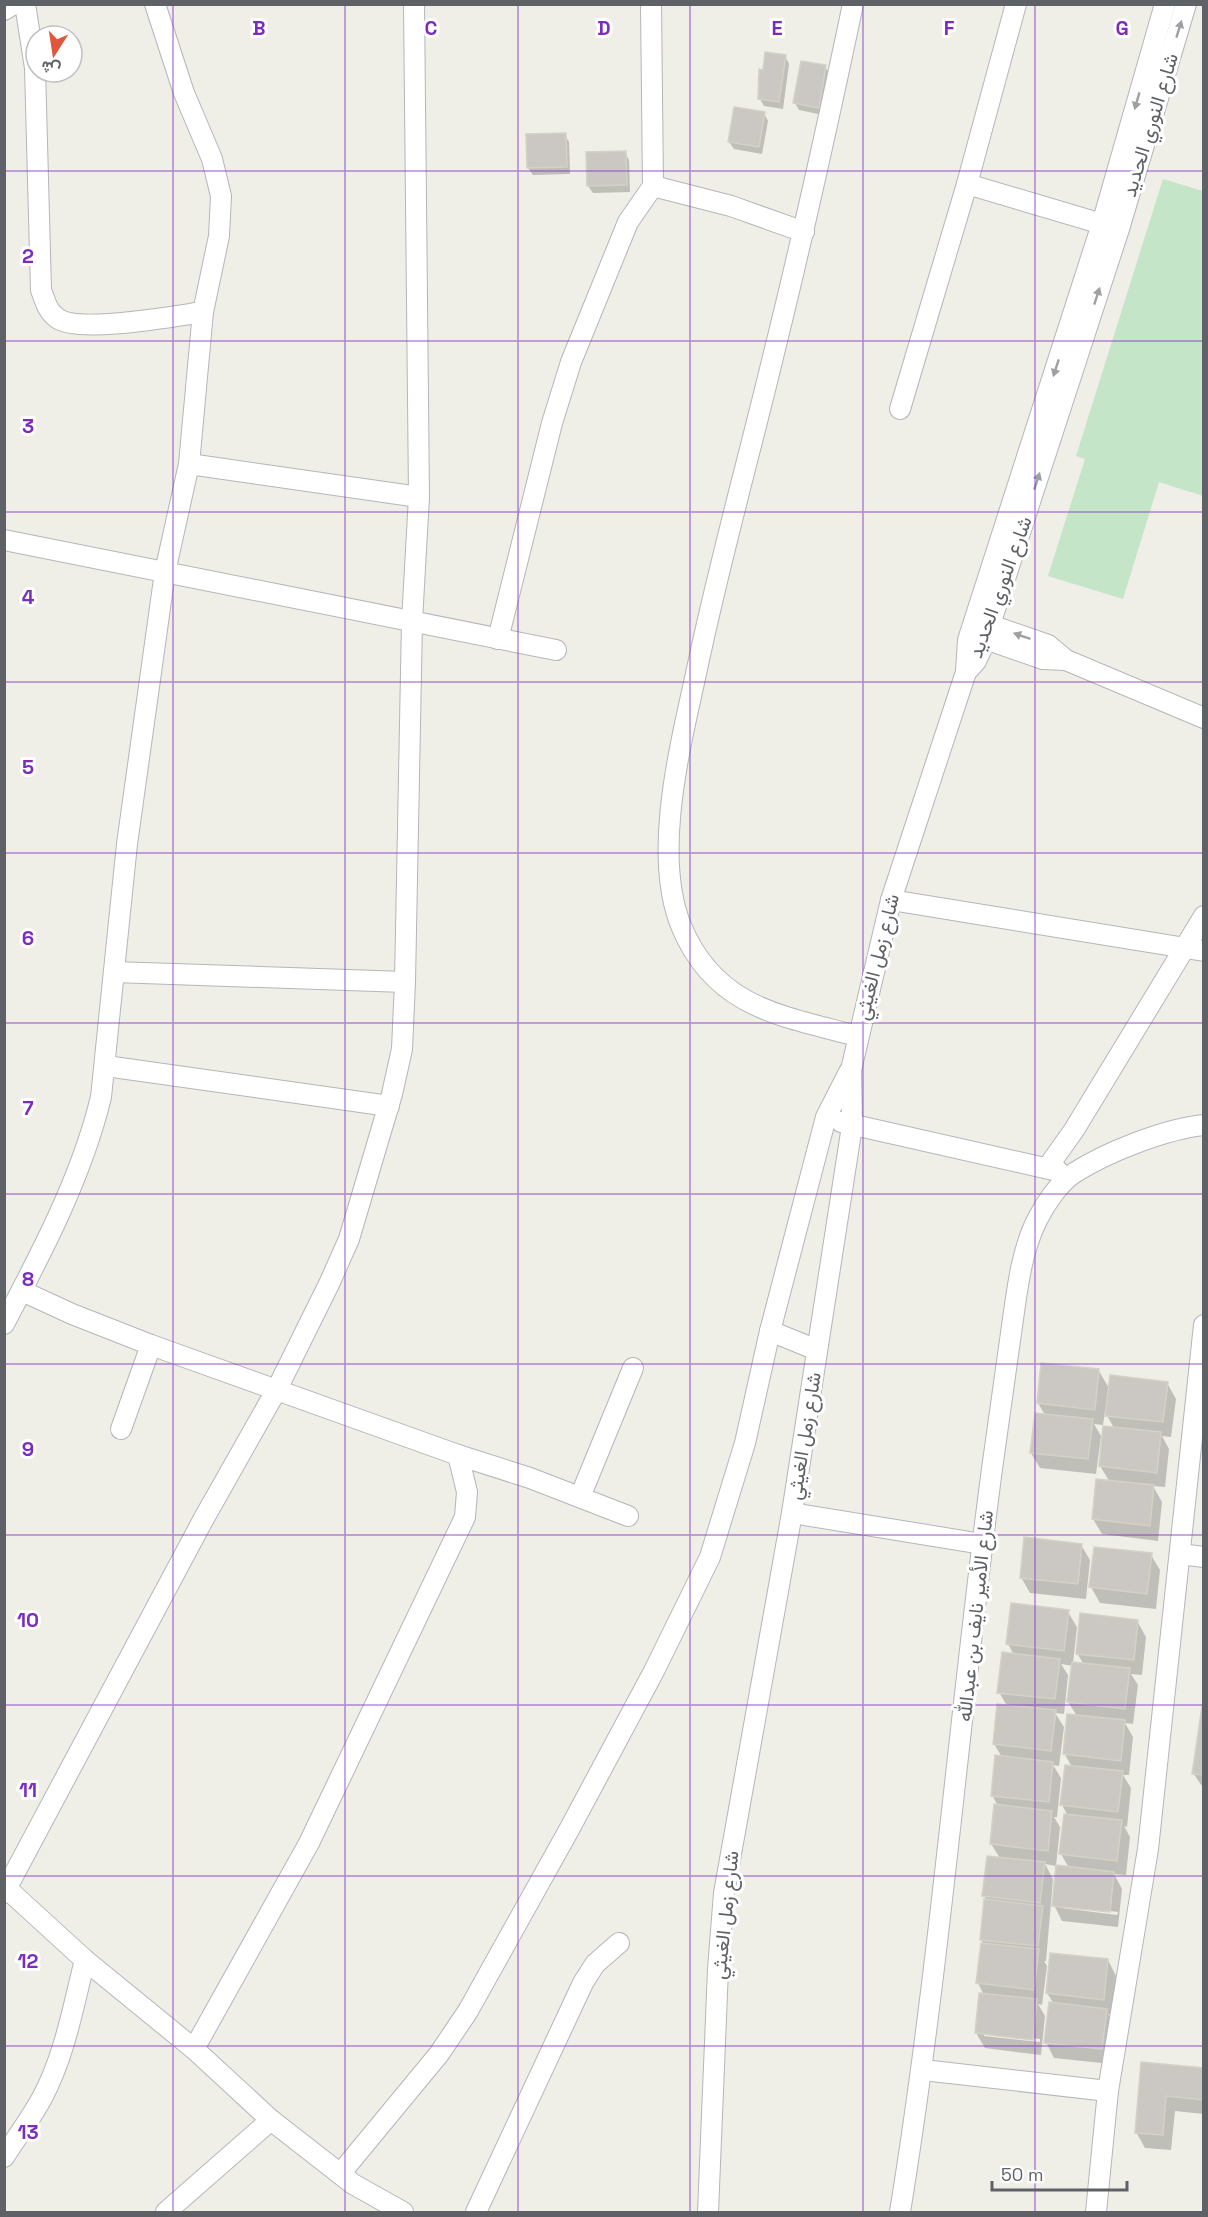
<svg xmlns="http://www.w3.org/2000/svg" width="1208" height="2217" viewBox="0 0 1208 2217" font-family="'Space Grotesk',Vazirmatn,sans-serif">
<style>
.green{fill:#c5e5c8}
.shadow{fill:#0003;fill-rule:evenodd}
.building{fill:#cbc8c4;stroke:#d4d1c5;stroke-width:1.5}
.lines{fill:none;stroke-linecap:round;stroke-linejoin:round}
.minor-casing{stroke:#b4b6ba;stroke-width:22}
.minor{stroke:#fff;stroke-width:20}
.oneway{fill:#9ea0a3}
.grid{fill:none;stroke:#7b2cbf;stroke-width:1.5;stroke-opacity:0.55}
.labels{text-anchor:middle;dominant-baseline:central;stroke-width:6;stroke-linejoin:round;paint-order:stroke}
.street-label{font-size:20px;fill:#5e6166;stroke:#fff}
.grid-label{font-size:20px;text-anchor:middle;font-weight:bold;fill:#7b2cbf;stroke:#fff;stroke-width:6;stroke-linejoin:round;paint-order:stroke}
</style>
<rect width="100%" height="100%" fill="#efeee7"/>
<path class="green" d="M 1163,179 L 1203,191 L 1203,496 L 1159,482 L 1123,599 L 1048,576 L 1085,459 L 1076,456 Z"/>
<g class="shadow">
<path d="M 785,56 L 789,64 L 783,109 L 764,106 L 760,99 L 764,71 Z"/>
<path d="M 825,67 L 830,74 L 823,115 L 799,110 L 795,103 Z"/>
<path d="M 764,113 L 768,121 L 762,154 L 734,149 L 729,142 Z"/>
<path d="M 565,135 L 569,142 L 570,174 L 533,175 L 528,168 Z"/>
<path d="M 625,153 L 629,160 L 630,192 L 593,193 L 588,186 Z"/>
<path d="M 1099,1371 L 1110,1390 L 1167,1383 L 1176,1399 L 1171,1437 L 1162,1436 L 1169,1449 L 1165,1487 L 1153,1486 L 1162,1502 L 1158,1541 L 1102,1534 L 1093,1519 L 1110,1482 L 1100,1466 L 1114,1428 L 1105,1412 L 1103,1425 L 1094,1424 L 1101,1436 L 1096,1474 L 1040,1468 L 1031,1453 L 1045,1415 L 1038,1403 Z"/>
<path d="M 1081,1545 L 1090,1560 L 1086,1599 L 1030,1593 L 1021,1577 Z"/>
<path d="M 1151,1555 L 1160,1570 L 1156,1609 L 1100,1603 L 1091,1587 Z"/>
<path d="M 1068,1612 L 1077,1627 L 1073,1663 L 1084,1665 L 1077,1653 L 1137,1621 L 1146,1637 L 1142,1675 L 1131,1674 L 1138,1685 L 1133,1724 L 1125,1723 L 1133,1737 L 1129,1775 L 1123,1775 L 1131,1788 L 1127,1827 L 1124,1826 L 1130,1837 L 1126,1875 L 1114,1874 L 1122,1889 L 1118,1927 L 1062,1921 L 1054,1905 L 1069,1868 L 1061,1854 L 1068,1816 L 1062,1805 L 1072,1767 L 1064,1753 L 1077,1716 L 1068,1702 L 1073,1666 L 1061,1664 L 1068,1675 L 1064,1714 L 1055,1713 L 1064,1727 L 1059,1766 L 1053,1765 L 1061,1778 L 1057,1817 L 1054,1817 L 1060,1827 L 1056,1866 L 1045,1864 L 1053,1879 L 1046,1961 L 1044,1961 L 1047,1966 L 1042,2005 L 1038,2004 L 1045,2016 L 1041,2055 L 985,2048 L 976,2033 L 984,1995 L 978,1983 L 984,1945 L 981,1939 L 986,1899 L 984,1896 L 1000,1858 L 991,1844 L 998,1806 L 992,1795 L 1002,1757 L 994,1744 L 1007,1706 L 999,1692 L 1014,1655 L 1008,1644 ZM 1062,1905 L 1118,1912 L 1117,1915 L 1062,1908 ZM 984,2033 L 1040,2039 L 1040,2042 L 984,2036 Z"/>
<path d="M 1204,1703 L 1204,1789 L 1193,1773 Z"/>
<path d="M 1108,1960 L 1116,1976 L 1112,2014 L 1108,2014 L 1115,2026 L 1111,2064 L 1054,2058 L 1046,2042 L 1054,2004 L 1047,1993 Z"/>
<path d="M 1143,2063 L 1204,2069 L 1204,2114 L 1175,2111 L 1171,2150 L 1145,2148 L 1136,2132 Z"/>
</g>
<g class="building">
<path d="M 765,52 L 786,55 L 779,102 L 758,99 L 759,69 L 763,70 Z"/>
<path d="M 801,61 L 826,65 L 819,108 L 793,103 Z"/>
<path d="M 734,107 L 765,112 L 759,147 L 728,142 Z"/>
<path d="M 566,133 L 567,167 L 527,168 L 526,134 Z"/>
<path d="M 626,151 L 627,185 L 587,186 L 586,152 Z"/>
<path d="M 1041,1363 L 1099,1369 L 1095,1410 L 1037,1403 Z"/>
<path d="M 1110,1375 L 1168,1382 L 1163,1422 L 1105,1416 Z"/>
<path d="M 1035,1413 L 1093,1419 L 1088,1459 L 1030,1453 Z"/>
<path d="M 1103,1426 L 1161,1432 L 1157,1473 L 1099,1466 Z"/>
<path d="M 1096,1479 L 1154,1485 L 1150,1526 L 1092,1519 Z"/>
<path d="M 1024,1537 L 1082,1544 L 1078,1584 L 1020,1578 Z"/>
<path d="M 1094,1547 L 1152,1553 L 1147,1594 L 1089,1587 Z"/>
<path d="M 1011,1603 L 1069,1610 L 1064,1651 L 1006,1644 Z"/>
<path d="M 1080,1613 L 1138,1620 L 1134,1660 L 1076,1654 Z"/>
<path d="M 1002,1652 L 1060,1659 L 1055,1699 L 997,1693 Z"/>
<path d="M 1072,1662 L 1130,1668 L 1125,1709 L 1067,1702 Z"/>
<path d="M 1204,1693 L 1204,1775 L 1192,1774 Z"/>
<path d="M 997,1704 L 1056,1710 L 1051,1751 L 993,1744 Z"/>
<path d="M 1067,1714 L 1125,1720 L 1121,1761 L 1063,1754 Z"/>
<path d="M 995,1755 L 1053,1762 L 1049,1802 L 991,1796 Z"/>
<path d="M 1065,1765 L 1123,1771 L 1118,1812 L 1060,1805 Z"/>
<path d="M 994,1804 L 1052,1811 L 1048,1851 L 990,1844 Z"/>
<path d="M 1064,1814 L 1122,1820 L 1117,1861 L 1059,1854 Z"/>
<path d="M 987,1856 L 1045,1862 L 1040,1903 L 982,1896 Z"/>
<path d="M 1056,1865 L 1114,1872 L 1110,1912 L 1052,1906 Z"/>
<path d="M 984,1899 L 1043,1906 L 1038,1946 L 980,1940 Z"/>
<path d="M 981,1943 L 1039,1949 L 1034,1990 L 976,1983 Z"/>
<path d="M 1050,1953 L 1108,1959 L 1104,2000 L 1046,1993 Z"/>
<path d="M 979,1993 L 1037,1999 L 1033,2040 L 975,2033 Z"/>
<path d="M 1049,2002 L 1107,2009 L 1102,2049 L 1044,2043 Z"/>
<path d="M 1141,2062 L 1204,2068 L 1204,2100 L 1166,2096 L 1163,2135 L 1135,2133 Z"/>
</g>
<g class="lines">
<defs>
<g id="minor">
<path d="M 25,4 L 35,68 L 41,290 C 45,300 47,311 57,318 C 78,334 175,316 203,312"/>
<path d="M 853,4 C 828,123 802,240 773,357 C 748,461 719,564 697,669 C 681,744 651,855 682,928 C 716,1008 782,1016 857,1036"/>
<path d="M 4,10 L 14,4"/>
<path d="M 967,184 L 1102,224"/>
<path d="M 653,186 L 731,206 L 804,232"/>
<path d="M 900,409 L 967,184 L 1016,4"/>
<path d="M 189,464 L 419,497"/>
<path d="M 4,540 L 556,650"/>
<path d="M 979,621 L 1048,645 L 1066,660 L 1204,718"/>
<path d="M 974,635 L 1043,659 L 1066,660"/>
<path d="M 498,639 L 552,423 L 571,362 L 628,222 L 653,186 L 651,4"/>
<path d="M 966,672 L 976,661 L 983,646 L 1119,229 L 1186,4"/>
<path d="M 891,900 L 1204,951"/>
<path d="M 114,972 L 405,982"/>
<path d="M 106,1066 L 389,1106"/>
<path d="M 841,1122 L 1058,1171"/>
<path d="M 1047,1168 L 1074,1130 L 1204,916"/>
<path d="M 22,1291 L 72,1314 L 151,1345 L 458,1455 L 467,1492 L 465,1517 L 309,1843 L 194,2049"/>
<path d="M 4,1324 C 42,1252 82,1176 101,1097 L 127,844 L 165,572 L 189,464 L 203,312 L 219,236 L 221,196 L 212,159 L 184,93 L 155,4"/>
<path d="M 770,1331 L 817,1350"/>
<path d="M 121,1429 L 151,1345"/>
<path d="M 458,1455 L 530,1478 L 628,1516"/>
<path d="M 580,1497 L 633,1368"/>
<path d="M 792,1513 L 982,1544"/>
<path d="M 1180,1554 L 1204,1557"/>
<path d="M 4,1886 L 85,1960 L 194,2049 L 271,2120 L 353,2184 L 403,2212"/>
<path d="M 4,1893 L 203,1520 L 277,1389 L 329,1284 L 349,1239 L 392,1094 L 402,1049 L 405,982 L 412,621 L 419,497 L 414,4"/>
<path d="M 923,2070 L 1108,2091"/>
<path d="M 4,2157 C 17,2137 31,2118 42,2098 C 65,2055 73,2007 85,1960"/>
<path d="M 340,2174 L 439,2054 L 468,2011 L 570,1828 L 654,1671 L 710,1557 L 745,1443 L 770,1331 L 826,1117 L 849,1072"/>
<path d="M 166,2212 L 271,2120"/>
<path d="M 476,2212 L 583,1983 L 595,1964 L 619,1943"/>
<path d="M 708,2212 L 718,1969 L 724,1893 L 792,1513 L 852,1126 L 851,1070 L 891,900 L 966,672 L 968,640 L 1102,224 L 1165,4"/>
<path d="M 900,2212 C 940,1966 959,1717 992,1469 C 999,1421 1005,1373 1012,1326 C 1017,1291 1021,1252 1037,1220 C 1045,1204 1059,1183 1074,1173 C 1107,1152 1165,1129 1204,1125"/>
<path d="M 1096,2212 L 1108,2091 L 1148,1849 L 1204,1325"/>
</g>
</defs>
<use href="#minor" class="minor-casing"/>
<use href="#minor" class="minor"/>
</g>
<defs><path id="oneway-solid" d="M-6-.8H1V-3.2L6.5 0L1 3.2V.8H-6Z" transform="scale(1.5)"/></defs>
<g class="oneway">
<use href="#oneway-solid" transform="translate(1179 29) rotate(-73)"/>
<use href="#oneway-solid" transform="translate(1137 101) rotate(106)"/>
<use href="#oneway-solid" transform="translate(1097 296) rotate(-72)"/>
<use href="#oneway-solid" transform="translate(1056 368) rotate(108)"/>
<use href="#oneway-solid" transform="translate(1037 481) rotate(-72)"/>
<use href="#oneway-solid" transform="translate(1022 636) rotate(-161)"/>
</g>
<path class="grid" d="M 173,4 L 173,2212M 345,4 L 345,2212M 518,4 L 518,2212M 690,4 L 690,2212M 863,4 L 863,2212M 1035,4 L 1035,2212M 4,171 L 1204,171M 4,341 L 1204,341M 4,512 L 1204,512M 4,682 L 1204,682M 4,853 L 1204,853M 4,1023 L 1204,1023M 4,1194 L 1204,1194M 4,1364 L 1204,1364M 4,1535 L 1204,1535M 4,1705 L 1204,1705M 4,1876 L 1204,1876M 4,2046 L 1204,2046"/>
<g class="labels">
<g class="street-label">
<text transform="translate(1150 125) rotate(-73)">شارع النوري الحديد</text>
<text transform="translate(1000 587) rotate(-70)">شارع النوري الحديد</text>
<text transform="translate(877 957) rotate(-76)">شارع زمل الغيثي</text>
<text transform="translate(804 1436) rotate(-81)">شارع زمل الغيثي</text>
<text transform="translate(975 1616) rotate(-84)">شارع الأمير نايف بن عبدالله</text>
<text transform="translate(725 1915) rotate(-84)">شارع زمل الغيثي</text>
</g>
</g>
<g class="grid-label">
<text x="259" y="35">B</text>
<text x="431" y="35">C</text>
<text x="604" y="35">D</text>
<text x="777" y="35">E</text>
<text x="949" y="35">F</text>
<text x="1122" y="35">G</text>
<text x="28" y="263">2</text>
<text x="28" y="433">3</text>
<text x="28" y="604">4</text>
<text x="28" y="774">5</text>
<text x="28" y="945">6</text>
<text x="28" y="1115">7</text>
<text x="28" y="1286">8</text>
<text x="28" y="1456">9</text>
<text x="28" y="1627">10</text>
<text x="28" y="1797">11</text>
<text x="28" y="1968">12</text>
<text x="28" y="2139">13</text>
</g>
<rect width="1208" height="2217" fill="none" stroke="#5e6166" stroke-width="12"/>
<g transform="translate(54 54) rotate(192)"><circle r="28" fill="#ffffff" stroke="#bfc0c2" stroke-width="1.5"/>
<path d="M0-4.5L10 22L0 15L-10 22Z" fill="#df573d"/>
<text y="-9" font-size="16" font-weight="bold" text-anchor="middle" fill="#5e6166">ش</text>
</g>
<path d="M992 2181v9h135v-9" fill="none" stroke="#5e6166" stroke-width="3"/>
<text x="1001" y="2181" font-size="18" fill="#5e6166" stroke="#ffffff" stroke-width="4.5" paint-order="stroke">50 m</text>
</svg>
